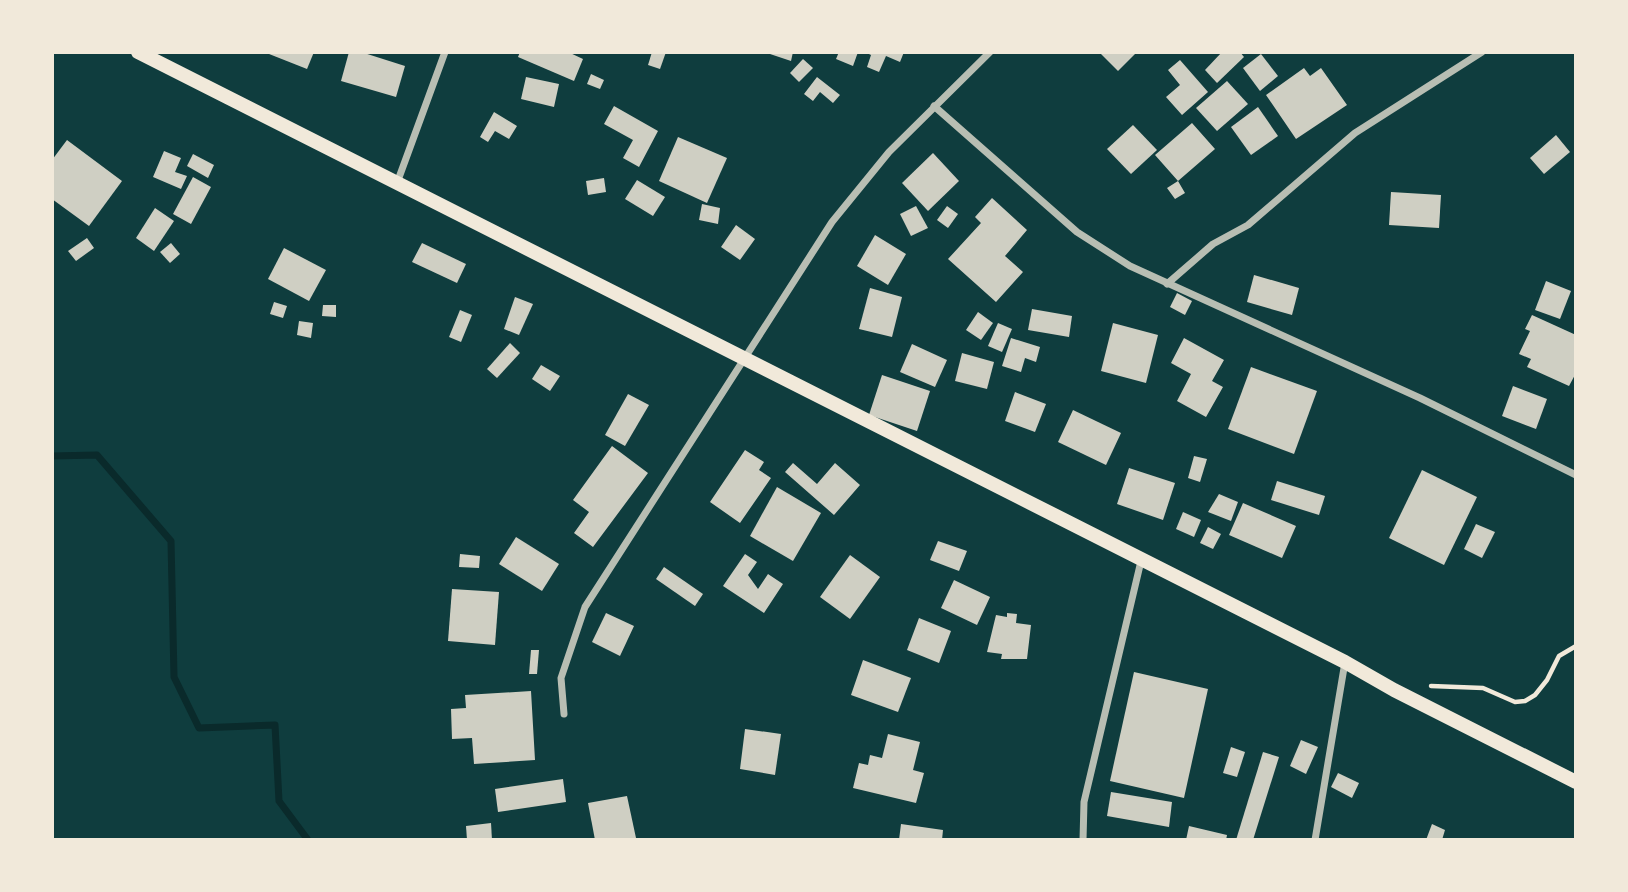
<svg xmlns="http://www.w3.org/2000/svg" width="1628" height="892" viewBox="0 0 1628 892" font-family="Signika,sans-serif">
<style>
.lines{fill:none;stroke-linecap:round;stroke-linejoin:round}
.stream{stroke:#0a2a2b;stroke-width:7}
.building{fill:#cfcfc3}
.path{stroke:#f1e9da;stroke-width:4.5}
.minor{stroke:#b8beb3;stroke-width:7}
.secondary{stroke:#f1e9da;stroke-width:14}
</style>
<rect width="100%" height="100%" fill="#0f3d3e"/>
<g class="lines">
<path class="stream" d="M 52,456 L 97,455 L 171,541 L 174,677 L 199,728 L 275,725 L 279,801 L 308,840"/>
</g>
<g class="building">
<path d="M 264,52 L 314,52 L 307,69 Z"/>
<path d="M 349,52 L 361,52 L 405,66 L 396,97 L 341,81 Z"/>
<path d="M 520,52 L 568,52 L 583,59 L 574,81 L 518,57 Z"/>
<path d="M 652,52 L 666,52 L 660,69 L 648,65 Z"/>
<path d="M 764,52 L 793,52 L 791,61 Z"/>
<path d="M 839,52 L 858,52 L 853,66 L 836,59 Z"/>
<path d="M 865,52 L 904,52 L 900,62 L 886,56 L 879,72 L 867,67 L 871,55 Z"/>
<path d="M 1099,52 L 1137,52 L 1118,71 Z"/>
<path d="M 1222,52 L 1240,52 L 1244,57 L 1217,83 L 1205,70 Z"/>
<path d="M 1261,54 L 1278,76 L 1260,91 L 1243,68 Z"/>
<path d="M 803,59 L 813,68 L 799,82 L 790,73 Z"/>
<path d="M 1180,60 L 1208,92 L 1182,115 L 1166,97 L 1180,85 L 1168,70 Z"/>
<path d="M 1304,68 L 1310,76 L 1321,68 L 1347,105 L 1296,139 L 1266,95 Z"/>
<path d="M 591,74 L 604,80 L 600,89 L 587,84 Z"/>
<path d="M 526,77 L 559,84 L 554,107 L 521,99 Z"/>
<path d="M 817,77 L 840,95 L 833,103 L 820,92 L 813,101 L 804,94 Z"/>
<path d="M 1227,81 L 1248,104 L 1217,131 L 1196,108 Z"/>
<path d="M 614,106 L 658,131 L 639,167 L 623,158 L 633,140 L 604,124 Z"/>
<path d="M 1258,107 L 1278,136 L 1251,155 L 1231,127 Z"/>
<path d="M 494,112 L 517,126 L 509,139 L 495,131 L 488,142 L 480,137 Z"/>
<path d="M 1192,123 L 1215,149 L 1178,181 L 1185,193 L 1175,199 L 1167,188 L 1178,181 L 1155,155 Z"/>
<path d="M 1133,125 L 1157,150 L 1131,174 L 1107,149 Z"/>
<path d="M 1556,135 L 1570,152 L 1544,174 L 1530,158 Z"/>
<path d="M 678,137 L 727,158 L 707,203 L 659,181 Z"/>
<path d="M 67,140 L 122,181 L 89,226 L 52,199 L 52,160 Z"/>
<path d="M 164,151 L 181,158 L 175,172 L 187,176 L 181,189 L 153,177 Z"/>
<path d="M 933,153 L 959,181 L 928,211 L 902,183 Z"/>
<path d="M 193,154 L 214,165 L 208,178 L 187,166 Z"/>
<path d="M 193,177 L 211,187 L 191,224 L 173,214 Z"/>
<path d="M 604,178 L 606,192 L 588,195 L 586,181 Z"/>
<path d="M 637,180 L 665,197 L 653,216 L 625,199 Z"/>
<path d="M 1391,192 L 1441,195 L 1439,228 L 1389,225 Z"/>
<path d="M 992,198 L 1027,230 L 1005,256 L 1023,272 L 996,302 L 948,259 L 981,223 L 975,217 Z"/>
<path d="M 702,204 L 720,208 L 718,224 L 699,220 Z"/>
<path d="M 916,206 L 928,228 L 911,236 L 900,214 Z"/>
<path d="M 947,206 L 958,214 L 948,228 L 937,220 Z"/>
<path d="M 155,208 L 174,221 L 154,251 L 136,238 Z"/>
<path d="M 736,225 L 755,239 L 740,260 L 721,247 Z"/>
<path d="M 875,235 L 906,254 L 888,285 L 857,266 Z"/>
<path d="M 87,238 L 94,248 L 76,261 L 68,251 Z"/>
<path d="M 171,243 L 180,254 L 170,263 L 160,252 Z"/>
<path d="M 422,243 L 466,264 L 457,283 L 412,262 Z"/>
<path d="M 284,248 L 326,270 L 309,301 L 268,279 Z"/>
<path d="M 1254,275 L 1299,288 L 1292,315 L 1247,302 Z"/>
<path d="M 1546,281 L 1571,291 L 1560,319 L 1535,310 Z"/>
<path d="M 870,288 L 902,297 L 892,337 L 859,329 Z"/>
<path d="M 1177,293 L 1192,301 L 1185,315 L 1170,307 Z"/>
<path d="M 515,297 L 533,304 L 519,335 L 504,329 Z"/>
<path d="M 274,302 L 287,306 L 283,318 L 270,314 Z"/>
<path d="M 323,305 L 336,305 L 336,317 L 322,316 Z"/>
<path d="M 1032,309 L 1072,316 L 1069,337 L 1028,330 Z"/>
<path d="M 460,310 L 472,315 L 461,342 L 449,337 Z"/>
<path d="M 978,312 L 993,323 L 981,340 L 966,330 Z"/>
<path d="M 1532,315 L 1576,335 L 1576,373 L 1569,386 L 1527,367 L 1531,359 L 1519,354 L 1530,331 L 1525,329 Z"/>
<path d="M 299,321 L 313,323 L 311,338 L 297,335 Z"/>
<path d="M 998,323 L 1012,329 L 1002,352 L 988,346 Z"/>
<path d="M 1113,323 L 1158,335 L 1146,383 L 1101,371 Z"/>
<path d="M 1011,338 L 1040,347 L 1036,362 L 1025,358 L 1021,372 L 1002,366 Z"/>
<path d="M 1184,338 L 1224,360 L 1212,381 L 1223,387 L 1206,417 L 1177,401 L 1191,374 L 1171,363 Z"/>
<path d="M 510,343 L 520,353 L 497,378 L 487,369 Z"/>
<path d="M 912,344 L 947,360 L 935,387 L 900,372 Z"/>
<path d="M 962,353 L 994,362 L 987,389 L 955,381 Z"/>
<path d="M 541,365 L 560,376 L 550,391 L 532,379 Z"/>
<path d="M 1251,367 L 1317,391 L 1294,454 L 1228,429 Z"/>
<path d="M 882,375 L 930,391 L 917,431 L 869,415 Z"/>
<path d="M 1513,386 L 1547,399 L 1536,429 L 1502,416 Z"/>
<path d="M 1015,392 L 1046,404 L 1035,432 L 1005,421 Z"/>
<path d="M 628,394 L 649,405 L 625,446 L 605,435 Z"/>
<path d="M 1073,410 L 1121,433 L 1106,465 L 1058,442 Z"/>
<path d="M 612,446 L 648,473 L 593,547 L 574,533 L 589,512 L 573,500 Z"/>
<path d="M 745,450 L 764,462 L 759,470 L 771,478 L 740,523 L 710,502 Z"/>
<path d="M 1194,456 L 1207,459 L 1200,482 L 1188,478 Z"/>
<path d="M 793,463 L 817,484 L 835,463 L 860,485 L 834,515 L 785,472 Z"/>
<path d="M 1129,468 L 1175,483 L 1163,520 L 1117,504 Z"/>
<path d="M 1422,470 L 1477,497 L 1444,565 L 1389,538 Z"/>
<path d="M 1277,481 L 1325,496 L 1319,515 L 1271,500 Z"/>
<path d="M 777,487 L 821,513 L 793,561 L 750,536 Z"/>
<path d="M 1219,494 L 1238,502 L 1231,521 L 1208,512 Z"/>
<path d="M 1243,503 L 1296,526 L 1282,558 L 1229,535 Z"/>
<path d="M 1183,512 L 1201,520 L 1194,537 L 1176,529 Z"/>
<path d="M 1476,524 L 1495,532 L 1482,558 L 1464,549 Z"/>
<path d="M 1208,527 L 1221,534 L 1213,549 L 1200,543 Z"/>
<path d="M 516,537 L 559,564 L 542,591 L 499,564 Z"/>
<path d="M 938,541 L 967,551 L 959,571 L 930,560 Z"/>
<path d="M 460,554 L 480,556 L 479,568 L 459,567 Z"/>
<path d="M 745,554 L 757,562 L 748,575 L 758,589 L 768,574 L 783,584 L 764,613 L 723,586 Z"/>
<path d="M 850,555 L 880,577 L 850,619 L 820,597 Z"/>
<path d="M 664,567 L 703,594 L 695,606 L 656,579 Z"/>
<path d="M 954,580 L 990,597 L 977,625 L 941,608 Z"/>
<path d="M 452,589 L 499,592 L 495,645 L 448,641 Z"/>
<path d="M 606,613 L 634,626 L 620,656 L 592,642 Z"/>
<path d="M 1007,613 L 1017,614 L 1016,623 L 1031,625 L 1027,659 L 1001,659 L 1002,654 L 987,652 L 996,615 L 1007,617 Z"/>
<path d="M 919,618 L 951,631 L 939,663 L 907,650 Z"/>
<path d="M 531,650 L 539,650 L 537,674 L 529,674 Z"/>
<path d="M 863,660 L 911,678 L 898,712 L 851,695 Z"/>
<path d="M 1134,672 L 1208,689 L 1184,798 L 1110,781 Z"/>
<path d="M 531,691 L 535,760 L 474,764 L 472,738 L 452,739 L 451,709 L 466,708 L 465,695 Z"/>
<path d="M 745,729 L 781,734 L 775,775 L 740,769 Z"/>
<path d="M 888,734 L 920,742 L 913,770 L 924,773 L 916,803 L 853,788 L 859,763 L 868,765 L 870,755 L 882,758 Z"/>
<path d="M 1301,740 L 1318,747 L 1306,774 L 1290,766 Z"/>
<path d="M 1231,747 L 1245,752 L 1237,777 L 1223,773 Z"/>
<path d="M 1263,752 L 1279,757 L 1253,840 L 1236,840 Z"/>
<path d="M 1338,773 L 1359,783 L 1352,798 L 1331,787 Z"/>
<path d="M 563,779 L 566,802 L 498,812 L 495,789 Z"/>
<path d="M 1111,792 L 1172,802 L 1169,827 L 1107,816 Z"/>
<path d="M 627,796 L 636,838 L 595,840 L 588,803 Z"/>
<path d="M 491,823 L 492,840 L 467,840 L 466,826 Z"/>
<path d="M 901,824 L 943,830 L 942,840 L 899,840 Z"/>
<path d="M 1432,824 L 1445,830 L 1442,840 L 1426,840 Z"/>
<path d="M 1189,826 L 1227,835 L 1226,840 L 1186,840 Z"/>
</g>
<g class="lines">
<path class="path" d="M 1431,686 L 1483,688 L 1515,702 L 1525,701 L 1535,695 L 1547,680 L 1559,656 L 1576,646"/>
<g class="minor">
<path d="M 934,106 L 1077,232 L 1130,266 L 1420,398 L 1576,475"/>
<path d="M 397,183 L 445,52"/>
<path d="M 1167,284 L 1213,244 L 1248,225 L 1355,133 L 1482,52"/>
<path d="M 564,714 L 561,678 L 585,607 L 832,222 L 889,152 L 990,52"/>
<path d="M 1083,840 L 1084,802 L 1141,561"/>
<path d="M 1315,840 L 1345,662"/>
</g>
<path class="secondary" d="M 138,52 L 1345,662 L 1394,690 L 1576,782"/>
</g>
<rect width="1628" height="892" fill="none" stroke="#f1e9da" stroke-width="108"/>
</svg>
